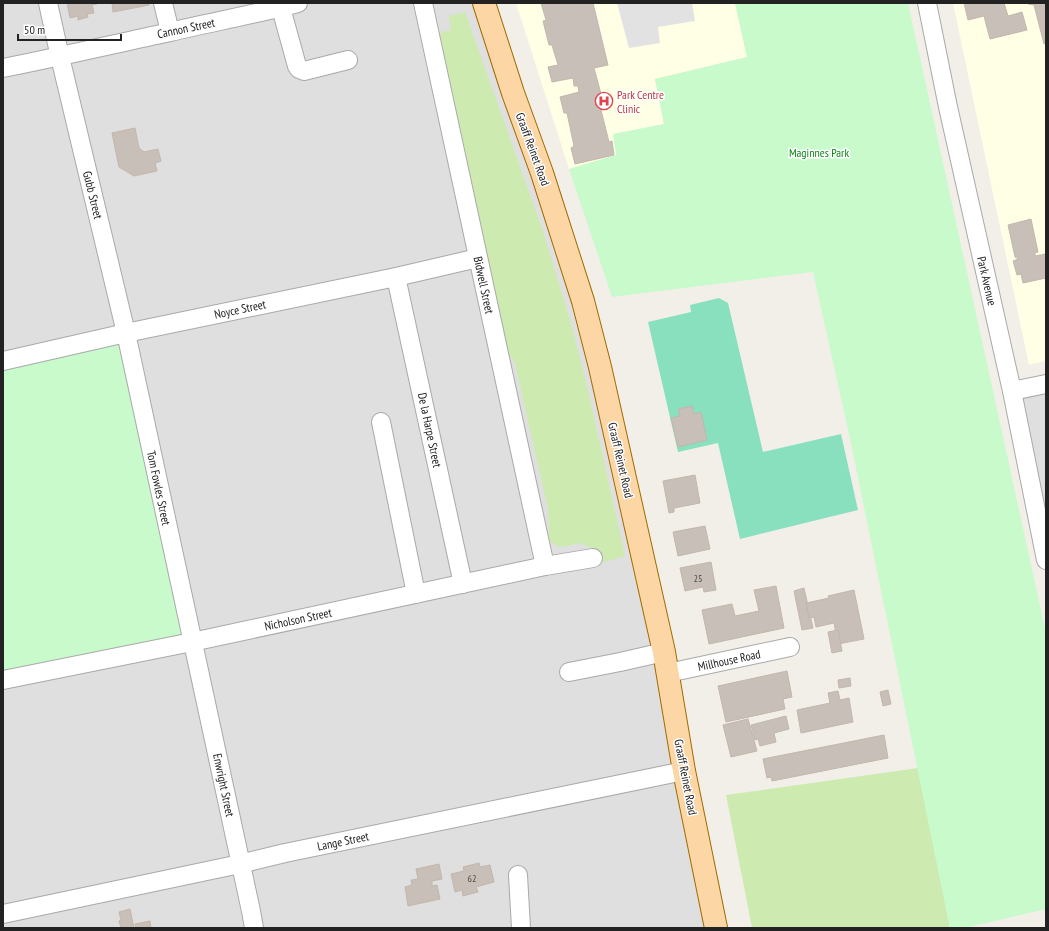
<svg xmlns="http://www.w3.org/2000/svg" width="1049" height="931" viewBox="0 0 1049 931" font-family="'PT Sans Narrow',sans-serif">
<style>
.residential{fill:#e0dfdf}
.education{fill:#ffffe5}
.grass{fill:#cdebb0}
.park{fill:#c8facc}
.pitch{fill:#88e0be}
.parking{fill:#e2e2e2}
.building{fill:#c7bfb8;stroke:#c4b6ab}
.lines{fill:none;stroke-linecap:round;stroke-linejoin:round}
.minor-casing{stroke:#a9a9a9;stroke-width:20}
.major-casing{stroke:#a06b00;stroke-width:24}
.minor{stroke:#fff;stroke-width:18}
.major{stroke:#fcd6a4;stroke-width:22}
.labels{text-anchor:middle;dominant-baseline:central;stroke-width:3;stroke-linejoin:round;paint-order:stroke}
.number-label{font-size:10px;fill:#4b4948}
.street-label{font-size:12px;fill:#222;stroke:#fff}
.health-label{font-size:12px;fill:#be3a42;stroke:#fff;text-anchor:start}
.park-label{font-size:12px;fill:#0c8416;stroke:#fff}
</style>
<rect width="100%" height="100%" fill="#f2efe9"/>
<g class="residential">
<path d="M 3,3 L 258,3 L 260,12 L 299,3 L 483,3 L 560,233 L 717,928 L 3,928 Z"/>
<path d="M 1046,384 L 1046,556 L 1012,391 Z"/>
</g>
<g class="education">
<path d="M 516,3 L 735,3 L 747,57 L 655,79 L 664,124 L 614,134 L 617,155 L 569,169 Z"/>
<path d="M 953,3 L 1046,3 L 1046,361 L 1029,365 Z"/>
</g>
<g class="grass">
<path d="M 465,12 L 543,231 L 571,323 L 588,390 L 625,556 L 591,566 L 594,550 L 587,546 L 579,543 L 569,546 L 559,547 L 548,540 L 549,530 L 548,509 L 514,360 L 507,353 L 469,186 L 464,150 L 440,46 L 441,32 L 451,30 L 449,16 Z"/>
<path d="M 918,768 L 950,928 L 752,928 L 726,795 Z"/>
</g>
<g class="park">
<path d="M 735,3 L 908,3 L 1046,633 L 1046,909 L 965,928 L 950,928 L 849,434 L 813,272 L 612,297 L 569,169 L 616,155 L 613,134 L 664,124 L 655,79 L 747,57 Z"/>
<path d="M 126,333 L 192,642 L 3,680 L 3,361 Z"/>
</g>
<path class="pitch" d="M 719,298 L 728,303 L 763,452 L 841,434 L 858,510 L 740,539 L 718,443 L 678,452 L 648,322 L 691,312 L 690,305 Z"/>
<path class="parking" d="M 617,3 L 692,3 L 695,21 L 658,27 L 660,43 L 629,48 Z"/>
<g class="building">
<path d="M 67,3 L 97,3 L 97,4 L 92,5 L 94,13 L 87,14 L 88,17 L 78,20 L 78,16 L 70,18 Z"/>
<path d="M 112,3 L 148,3 L 149,5 L 113,12 Z"/>
<path d="M 541,3 L 593,3 L 608,65 L 594,68 L 604,105 L 600,106 L 609,142 L 612,141 L 614,155 L 575,164 L 571,148 L 574,146 L 567,113 L 564,113 L 560,97 L 579,92 L 578,86 L 574,86 L 573,78 L 552,82 L 548,67 L 558,65 L 552,45 L 549,45 L 543,21 L 546,20 Z"/>
<path d="M 964,3 L 1004,3 L 1008,16 L 1022,12 L 1027,30 L 990,39 L 984,16 L 968,20 Z"/>
<path d="M 1028,3 L 1046,3 L 1046,43 L 1044,44 L 1034,5 L 1028,4 Z"/>
<path d="M 135,128 L 139,148 L 144,152 L 158,149 L 161,161 L 155,163 L 157,171 L 134,176 L 119,167 L 112,133 Z"/>
<path d="M 1031,219 L 1038,252 L 1035,253 L 1035,256 L 1046,254 L 1046,278 L 1023,283 L 1021,274 L 1017,275 L 1013,261 L 1018,259 L 1017,258 L 1015,257 L 1008,225 Z"/>
<path d="M 692,406 L 694,414 L 701,412 L 707,440 L 678,447 L 671,418 L 680,416 L 678,409 Z"/>
<path d="M 695,475 L 700,503 L 674,508 L 674,512 L 669,513 L 663,481 Z"/>
<path d="M 705,526 L 710,549 L 678,556 L 673,532 Z"/>
<path d="M 711,562 L 716,590 L 704,592 L 703,587 L 685,591 L 680,568 Z"/>
<path d="M 776,586 L 784,628 L 709,644 L 702,610 L 732,604 L 735,616 L 759,611 L 754,590 Z"/>
<path d="M 804,588 L 813,628 L 802,630 L 794,591 Z"/>
<path d="M 854,590 L 864,639 L 838,644 L 834,623 L 816,627 L 814,617 L 809,618 L 806,603 L 829,598 L 828,596 Z"/>
<path d="M 838,630 L 842,651 L 832,653 L 828,632 Z"/>
<path d="M 787,671 L 792,697 L 783,699 L 785,709 L 726,722 L 718,686 Z"/>
<path d="M 850,678 L 851,686 L 839,688 L 838,680 Z"/>
<path d="M 888,690 L 891,704 L 883,706 L 880,692 Z"/>
<path d="M 838,691 L 840,700 L 849,698 L 853,722 L 801,733 L 797,710 L 830,703 L 828,693 Z"/>
<path d="M 786,716 L 789,729 L 774,733 L 776,742 L 760,746 L 758,739 L 755,740 L 751,725 Z"/>
<path d="M 748,719 L 757,751 L 731,757 L 723,725 Z"/>
<path d="M 884,735 L 888,758 L 772,781 L 771,777 L 767,778 L 763,759 Z"/>
<path d="M 479,863 L 480,867 L 490,865 L 494,882 L 476,887 L 478,892 L 463,896 L 462,890 L 455,892 L 451,874 L 464,871 L 463,867 Z"/>
<path d="M 439,864 L 442,879 L 432,881 L 432,886 L 437,885 L 440,899 L 408,906 L 405,887 L 412,885 L 411,880 L 418,879 L 416,869 Z"/>
<path d="M 130,909 L 134,928 L 121,928 L 119,921 L 121,920 L 119,912 Z"/>
<path d="M 150,921 L 151,928 L 136,928 L 135,924 Z"/>
</g>
<g class="lines">
<defs>
<g id="minor">
<path d="M 48,3 L 60,57 L 126,333 L 251,911 L 254,928"/>
<path d="M 163,3 L 170,32"/>
<path d="M 423,3 L 545,566"/>
<path d="M 927,3 L 948,107 L 1012,391 L 1046,560"/>
<path d="M 281,8 L 297,66 L 299,69 L 304,71 L 348,60"/>
<path d="M 3,68 C 59,57 114,44 170,32 C 213,22 256,14 298,3"/>
<path d="M 396,277 L 463,584"/>
<path d="M 3,361 L 126,333 L 396,277 L 478,258"/>
<path d="M 1012,391 L 1046,384"/>
<path d="M 381,422 L 416,594"/>
<path d="M 569,672 L 620,662 L 664,652"/>
<path d="M 668,673 L 790,647"/>
<path d="M 3,680 L 192,642 L 545,566 L 593,558"/>
<path d="M 518,875 L 521,928"/>
<path d="M 3,914 L 240,864 L 285,853 L 684,771"/>
</g>
<path id="major" d="M 484,3 L 513,93 L 542,173 L 583,301 L 600,367 L 664,652 L 684,771 L 716,928"/>
</defs>
<use href="#minor" class="minor-casing"/>
<use href="#major" class="major-casing"/>
<use href="#minor" class="minor"/>
<use href="#major" class="major"/>
</g>
<defs>
<symbol id="hospital-ring" viewBox="-11 -11 22 22"><circle r="9.5" fill="#fff" stroke="#e0444e" stroke-width="1.5"/><path d="M-5-5h3v3.5h4V-5h3V5h-3V1.5h-4V5h-3Z" fill="#e0444e"/></symbol>
</defs>
<g fill-rule="evenodd">
<use href="#hospital-ring" x="594" y="91" width="20" height="20"/>
</g>
<g class="labels">
<g class="number-label">
<text x="698" y="578">25</text>
<text x="472" y="878">62</text>
</g>
<g class="street-label">
<text transform="translate(186 28) rotate(-12)">Cannon Street</text>
<text transform="translate(533 149) rotate(70)">Graaff Reinet Road</text>
<text transform="translate(93 195) rotate(76)">Gubb Street</text>
<text transform="translate(987 281) rotate(77)">Park Avenue</text>
<text transform="translate(484 285) rotate(78)">Bidwell Street</text>
<text transform="translate(240 309) rotate(-12)">Noyce Street</text>
<text transform="translate(430 430) rotate(78)">De la Harpe Street</text>
<text transform="translate(621 460) rotate(77)">Graaff Reinet Road</text>
<text transform="translate(159 488) rotate(78)">Tom Fowles Street</text>
<text transform="translate(298 619) rotate(-12)">Nicholson Street</text>
<text transform="translate(729 660) rotate(-12)">Millhouse Road</text>
<text transform="translate(686 777) rotate(79)">Graaff Reinet Road</text>
<text transform="translate(224 785) rotate(78)">Enwright Street</text>
<text transform="translate(343 841) rotate(-12)">Lange Street</text>
</g>
<g class="health-label">
<text x="617" y="94">Park Centre<tspan x="617" dy="14">Clinic</tspan></text>
</g>
<g class="park-label">
<text x="819" y="152">Maginnes Park</text>
</g>
</g>
<rect width="1049" height="931" fill="none" stroke="#222222" stroke-width="8"/>
<path d="M18 34v6h103v-6" fill="none" stroke="#222222" stroke-width="2"/>
<text x="24" y="34" font-size="12" fill="#222222" stroke="#ffffff" stroke-width="3" paint-order="stroke">50 m</text>
</svg>
